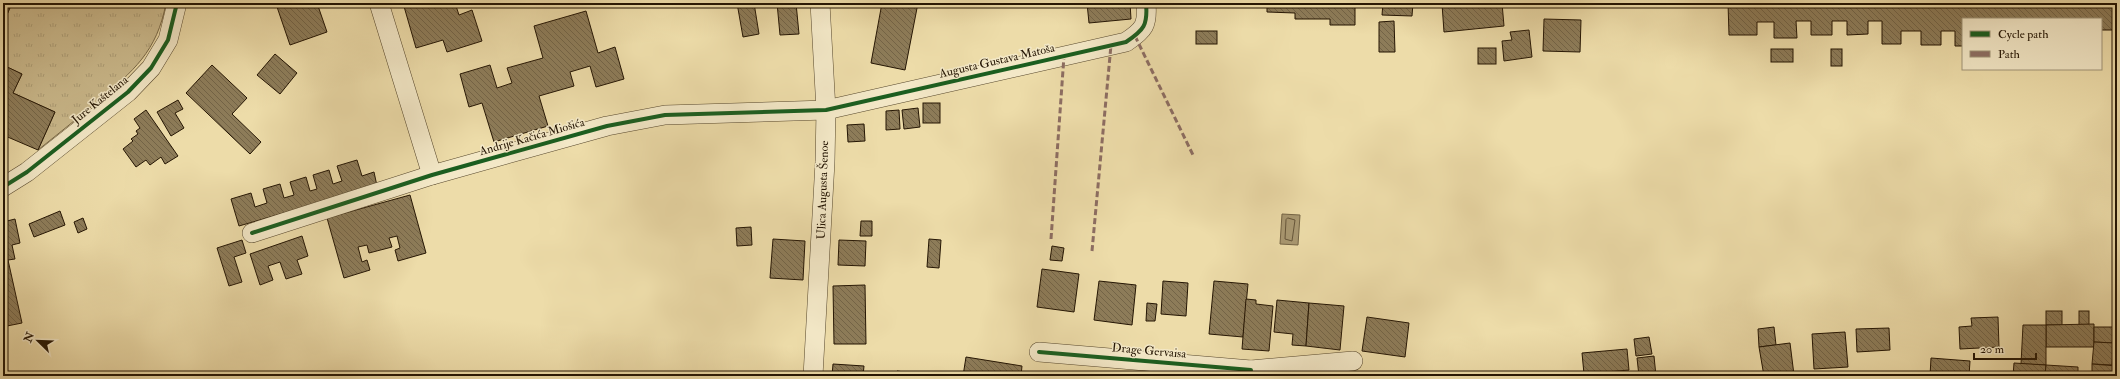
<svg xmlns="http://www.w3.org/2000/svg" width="2120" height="379" viewBox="0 0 2120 379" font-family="'IM FELL Double Pica',serif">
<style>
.grass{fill:url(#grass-tufts);stroke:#786848}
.water{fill:#a99871;stroke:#746445}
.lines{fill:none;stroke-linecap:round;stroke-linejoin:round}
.shore{stroke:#66563a;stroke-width:1}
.building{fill:url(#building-back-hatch);stroke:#241503}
.minor-casing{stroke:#56472c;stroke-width:20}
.minor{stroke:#f3e8c7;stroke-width:19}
.quiet{stroke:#8d6e63;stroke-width:3;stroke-dasharray:6 3;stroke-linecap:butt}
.cycleway-casing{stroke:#f3e8c7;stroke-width:6}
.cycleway{stroke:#1b5e20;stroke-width:4}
.labels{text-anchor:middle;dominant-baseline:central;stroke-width:3;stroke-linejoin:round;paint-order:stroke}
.street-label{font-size:12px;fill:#241503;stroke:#f3e8c7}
</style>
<defs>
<pattern id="grass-tufts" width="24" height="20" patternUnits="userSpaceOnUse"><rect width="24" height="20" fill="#cbba8d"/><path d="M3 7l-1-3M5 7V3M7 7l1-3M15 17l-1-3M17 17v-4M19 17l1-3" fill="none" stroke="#ae9f78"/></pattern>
<pattern id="building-back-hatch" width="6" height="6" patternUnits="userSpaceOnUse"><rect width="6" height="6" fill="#8d7c59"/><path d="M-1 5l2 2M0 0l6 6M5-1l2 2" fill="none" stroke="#736447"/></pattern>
</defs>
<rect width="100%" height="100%" fill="#eddca9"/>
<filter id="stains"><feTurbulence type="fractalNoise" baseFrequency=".005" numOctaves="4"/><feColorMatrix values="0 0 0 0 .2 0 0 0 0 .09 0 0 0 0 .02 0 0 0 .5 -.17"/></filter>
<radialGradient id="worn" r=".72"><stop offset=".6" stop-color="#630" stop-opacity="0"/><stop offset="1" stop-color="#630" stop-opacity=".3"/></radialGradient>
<path class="grass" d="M 12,3 L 166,3 C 157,52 133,71 98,101 C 78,118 58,134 38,150 L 55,112 L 13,93 L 22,74 L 3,65 L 3,24 Z"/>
<path class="water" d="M 1282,214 L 1300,215 L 1298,245 L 1280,244 Z"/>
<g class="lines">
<path class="shore" d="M 1288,218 L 1295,220 L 1292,241 L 1285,239 L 1286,220 Z"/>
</g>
<g class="building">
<path d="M 3,3 L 12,3 L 3,24 Z"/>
<path d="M 317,3 L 327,32 L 290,45 L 276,4 Z"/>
<path d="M 403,3 L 455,3 L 459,15 L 472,10 L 482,41 L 447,52 L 443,40 L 416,48 Z"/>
<path d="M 737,3 L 754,3 L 759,34 L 743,37 Z"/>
<path d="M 777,3 L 796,3 L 799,34 L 780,35 Z"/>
<path d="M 882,3 L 918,3 L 905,70 L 871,63 Z"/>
<path d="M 1007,3 L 1033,3 L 1033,7 Z"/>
<path d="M 1087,3 L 1130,3 L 1131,19 L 1089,23 Z"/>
<path d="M 1243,3 L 1355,3 L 1355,25 L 1330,25 L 1330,19 L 1295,19 L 1295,13 L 1267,12 L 1267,6 L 1243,5 Z"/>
<path d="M 1383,3 L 1413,3 L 1412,16 L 1382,15 Z"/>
<path d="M 1456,3 L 1502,3 L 1504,26 L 1444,32 L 1442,4 Z"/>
<path d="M 1728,3 L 2117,3 L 2117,42 L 2115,42 L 2114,30 L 2101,30 L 2101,19 L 1963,19 L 1963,46 L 1955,46 L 1955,31 L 1941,31 L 1941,45 L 1921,45 L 1921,31 L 1901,31 L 1901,44 L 1882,44 L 1882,21 L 1868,21 L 1868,34 L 1847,35 L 1847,21 L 1832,21 L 1832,35 L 1811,35 L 1811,21 L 1796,21 L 1797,38 L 1774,38 L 1774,22 L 1757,22 L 1757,35 L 1729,35 Z"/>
<path d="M 586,11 L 598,53 L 615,47 L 624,79 L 596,87 L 590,66 L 570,72 L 574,86 L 539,96 L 548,126 L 494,142 L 482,103 L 469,107 L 460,74 L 490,65 L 497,88 L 512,83 L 507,68 L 543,58 L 534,26 Z"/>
<path d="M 1544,19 L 1581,20 L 1580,52 L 1543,51 Z"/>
<path d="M 1394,21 L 1395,52 L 1379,52 L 1379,22 Z"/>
<path d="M 1529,30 L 1532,57 L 1504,61 L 1502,41 L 1512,40 L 1510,32 Z"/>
<rect x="1196" y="31" width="21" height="13"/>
<rect x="1478" y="48" width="18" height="16"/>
<rect x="1771" y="49" width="22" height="13"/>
<rect x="1831" y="49" width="11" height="17"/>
<path d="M 275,54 L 297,73 L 280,94 L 257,75 Z"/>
<path d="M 3,65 L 22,74 L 13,93 L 55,112 L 38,150 L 3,135 Z"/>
<path d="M 212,65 L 247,98 L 232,114 L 261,142 L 250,154 L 186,93 Z"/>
<path d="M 178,100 L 183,109 L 175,113 L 184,128 L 171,136 L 157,112 Z"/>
<rect x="923" y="103" width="17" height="20"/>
<path d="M 918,108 L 920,127 L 904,129 L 902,110 Z"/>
<path d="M 146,110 L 178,156 L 165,164 L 161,157 L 150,165 L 146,160 L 136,167 L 123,149 L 133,141 L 131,139 L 138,134 L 136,131 L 140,128 L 134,119 Z"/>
<path d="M 899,110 L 900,129 L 886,130 L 886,111 Z"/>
<path d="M 864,124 L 865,141 L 848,142 L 847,125 Z"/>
<path d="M 357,160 L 362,176 L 374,172 L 377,186 L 239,226 L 231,199 L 251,193 L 255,207 L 267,203 L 263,189 L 280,184 L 284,198 L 294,195 L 290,182 L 306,177 L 310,191 L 317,189 L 313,175 L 329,170 L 333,184 L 342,181 L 337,166 Z"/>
<path d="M 410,195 L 426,253 L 398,261 L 395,250 L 400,248 L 397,236 L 389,238 L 392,247 L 369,253 L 367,245 L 358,247 L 362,262 L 367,260 L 370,270 L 344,278 L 327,218 Z"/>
<path d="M 60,211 L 65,225 L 34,237 L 29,224 Z"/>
<path d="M 83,218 L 87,229 L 78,233 L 74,222 Z"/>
<path d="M 15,219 L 20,243 L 12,245 L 15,259 L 8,260 L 22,323 L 7,326 L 3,309 L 3,222 Z"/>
<path d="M 861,221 L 872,221 L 872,236 L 860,236 Z"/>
<path d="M 751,227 L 752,245 L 737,246 L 736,228 Z"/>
<path d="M 302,236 L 308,256 L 297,260 L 302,274 L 286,279 L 280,262 L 268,266 L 273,280 L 260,285 L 250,254 Z"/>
<path d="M 773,239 L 805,241 L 803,280 L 770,278 Z"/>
<path d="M 929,239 L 941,240 L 939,268 L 927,267 Z"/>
<path d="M 242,240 L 246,253 L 234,257 L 242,282 L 229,286 L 217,248 Z"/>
<path d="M 839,240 L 866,241 L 865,266 L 838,265 Z"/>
<path d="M 1052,246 L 1064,248 L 1062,261 L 1050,260 Z"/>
<path d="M 1042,269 L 1079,274 L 1074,312 L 1037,307 Z"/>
<path d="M 1099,281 L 1136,285 L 1132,325 L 1094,320 Z"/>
<path d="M 1163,281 L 1188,283 L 1186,316 L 1161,314 Z"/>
<path d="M 1214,281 L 1248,284 L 1243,337 L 1209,334 Z"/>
<path d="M 865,285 L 866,344 L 834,344 L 833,286 Z"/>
<path d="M 1246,299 L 1256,300 L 1256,304 L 1273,306 L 1269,351 L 1242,349 Z"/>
<path d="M 1277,300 L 1309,303 L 1306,346 L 1292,345 L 1293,334 L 1274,332 Z"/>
<path d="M 1147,303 L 1157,304 L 1155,321 L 1146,321 Z"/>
<path d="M 1309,303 L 1344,306 L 1340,350 L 1306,346 Z"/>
<rect x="2046" y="311" width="16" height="14"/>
<rect x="2079" y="311" width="10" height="14"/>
<path d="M 1367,317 L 1409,323 L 1405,357 L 1362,351 Z"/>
<path d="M 1998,317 L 1999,347 L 1960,349 L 1959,327 L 1972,326 L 1971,318 Z"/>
<path d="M 2094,324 L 2094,347 L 2046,347 L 2046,325 Z"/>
<path d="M 2023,325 L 2046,325 L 2046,365 L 2021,364 Z"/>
<path d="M 1774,327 L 1776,345 L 1759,347 L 1758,329 Z"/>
<path d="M 2094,327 L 2113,327 L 2114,343 L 2094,342 Z"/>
<path d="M 1889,328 L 1890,350 L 1857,352 L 1856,329 Z"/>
<path d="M 1845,332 L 1848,367 L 1814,369 L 1812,334 Z"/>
<path d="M 1649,337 L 1652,354 L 1636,356 L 1634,339 Z"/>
<path d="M 2094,342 L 2114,343 L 2112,365 L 2092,364 Z"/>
<path d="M 1790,343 L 1794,375 L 1764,376 L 1759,347 Z"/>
<path d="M 1627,349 L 1629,370 L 1584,374 L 1582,353 Z"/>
<path d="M 1654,356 L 1656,376 L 1639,376 L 1637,358 Z"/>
<path d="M 966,357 L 1022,366 L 1021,376 L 963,376 Z"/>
<path d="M 1931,358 L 1970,361 L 1969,376 L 1930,376 Z"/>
<path d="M 2014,363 L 2046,365 L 2045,376 L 2013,376 Z"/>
<path d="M 833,364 L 864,366 L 863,376 L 832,376 Z"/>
<path d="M 2092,364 L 2117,366 L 2116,376 L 2092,376 Z"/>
<path d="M 2046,365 L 2078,367 L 2078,376 L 2045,376 Z"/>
<path d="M 897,371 L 934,376 L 897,376 Z"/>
<path d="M 1629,371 L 1630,376 L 1618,376 L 1617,372 Z"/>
</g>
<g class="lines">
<defs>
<g id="minor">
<path d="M 379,3 L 432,175"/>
<path d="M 3,187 L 27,172 L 128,92 L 151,68 L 168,40 L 177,3"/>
<path d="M 252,233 L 432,175 L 607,126 L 665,115 L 826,110 L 1126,42 C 1144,30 1148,25 1146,3"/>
<path d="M 1039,352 L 1251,370 L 1250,376"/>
<path d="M 1251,370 L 1353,361"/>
<path d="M 813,376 L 825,162 L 826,110 L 820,3"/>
</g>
</defs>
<use href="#minor" class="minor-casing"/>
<use href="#minor" class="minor"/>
<g class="quiet">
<path d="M 1135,36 L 1193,155"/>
<path d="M 1051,239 L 1064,56"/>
<path d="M 1092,251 L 1111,45"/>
</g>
<defs>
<g id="cycleway">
<path d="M 3,187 L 27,172 L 128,92 L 151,68 L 168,40 L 177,3"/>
<path d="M 252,233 L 432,175 L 607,126 L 665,115 L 826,110 L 1126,42 C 1144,30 1148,25 1146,3"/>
<path d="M 1039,352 L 1251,370 L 1250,376"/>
</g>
</defs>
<use href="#cycleway" class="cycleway-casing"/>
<use href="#cycleway" class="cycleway"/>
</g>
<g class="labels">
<g class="street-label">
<text transform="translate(997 61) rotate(-13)">Augusta Gustava Matoša</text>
<text transform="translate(100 100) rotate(-39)">Jure Kaštelana</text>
<text transform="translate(532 137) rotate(-16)">Andrije Kačića Miošića</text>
<text transform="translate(823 190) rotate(-88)">Ulica Augusta Šenoe</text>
<text transform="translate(1149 351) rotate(5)">Drage Gervaisa</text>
</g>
</g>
<rect width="2120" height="379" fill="none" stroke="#eddca9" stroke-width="16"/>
<rect x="4" y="4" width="2112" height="371" fill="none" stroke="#241503" stroke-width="2"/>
<rect x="8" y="8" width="2104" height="363" fill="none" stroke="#241503"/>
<rect x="1962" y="18" width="140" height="52" fill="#f3e8c7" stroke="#a09479"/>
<rect x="1970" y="31" width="20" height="6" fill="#1b5e20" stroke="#a09479"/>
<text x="1998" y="38" font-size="12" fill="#241503">Cycle path</text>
<rect x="1970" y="51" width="20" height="6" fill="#8d6e63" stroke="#a09479"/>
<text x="1998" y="58" font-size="12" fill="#241503">Path</text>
<g transform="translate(38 341) rotate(293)" stroke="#f3e8c7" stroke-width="3" paint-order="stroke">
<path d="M0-3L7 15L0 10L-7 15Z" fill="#241503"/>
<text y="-6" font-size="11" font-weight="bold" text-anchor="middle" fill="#241503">N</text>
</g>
<path d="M1974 353v6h62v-6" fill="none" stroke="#241503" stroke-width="2"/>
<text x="1980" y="353" font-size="12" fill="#241503" stroke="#f3e8c7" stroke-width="3" paint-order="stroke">20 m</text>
<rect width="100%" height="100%" filter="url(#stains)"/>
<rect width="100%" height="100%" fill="url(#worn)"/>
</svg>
